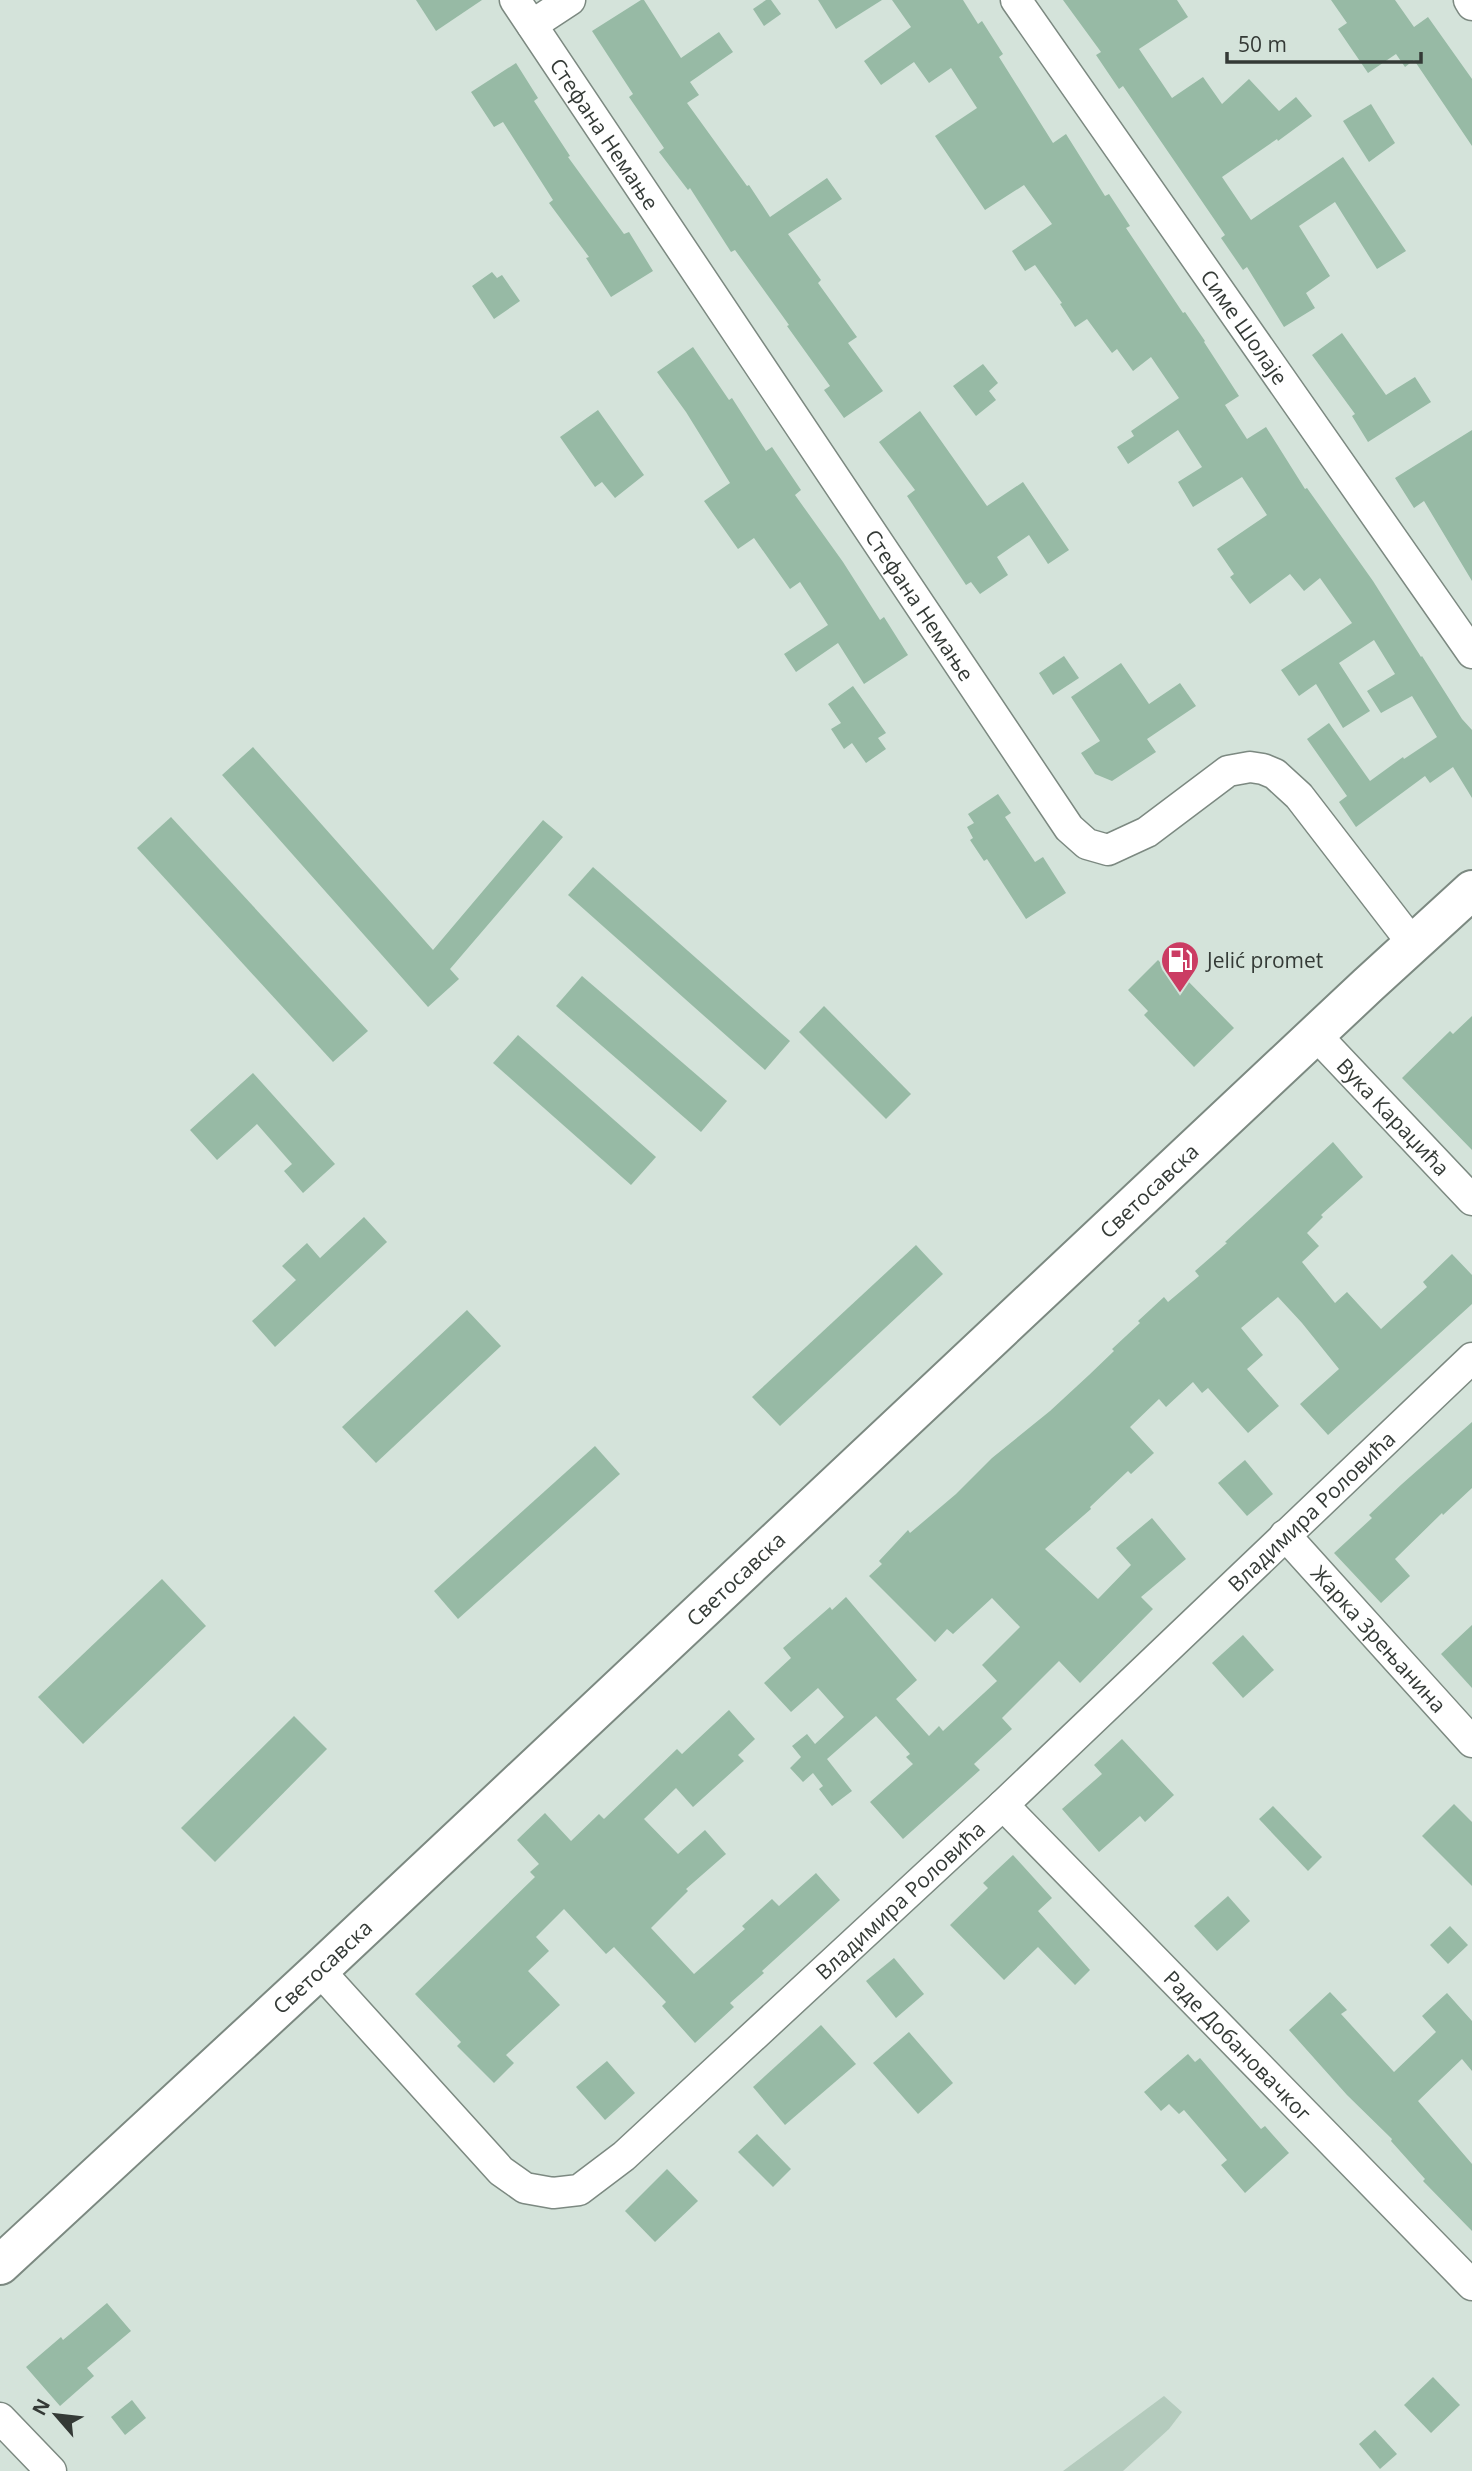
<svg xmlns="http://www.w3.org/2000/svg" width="1472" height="2471" viewBox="0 0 1472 2471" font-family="'Open Sans',sans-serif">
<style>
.green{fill:#b4cbbd}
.building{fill:#97baa5}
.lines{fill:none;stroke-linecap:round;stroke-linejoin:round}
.minor-casing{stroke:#7c8981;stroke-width:33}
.major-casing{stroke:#7c8981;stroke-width:42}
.minor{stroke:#fff;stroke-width:30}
.major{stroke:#fff;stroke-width:38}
.labels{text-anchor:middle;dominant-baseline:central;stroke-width:6;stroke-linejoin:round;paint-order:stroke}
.street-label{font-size:21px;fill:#343a36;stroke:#d4e3da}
.poi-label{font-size:21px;fill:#343a36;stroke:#d4e3da;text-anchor:start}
</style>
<rect width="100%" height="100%" fill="#d4e3da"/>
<path class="green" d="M 1164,2396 L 1182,2412 L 1169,2429 L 1123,2471 L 1063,2471 Z"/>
<g class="building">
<path d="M 416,0 L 482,0 L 436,31 Z"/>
<path d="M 641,0 L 644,0 L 681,58 L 719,32 L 733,52 L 690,82 L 699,95 L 687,103 L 747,186 L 749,185 L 770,217 L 827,178 L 842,199 L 788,234 L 821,280 L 818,283 L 857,337 L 848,343 L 883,391 L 844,418 L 824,390 L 830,386 L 787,326 L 789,325 L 735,250 L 731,252 L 690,188 L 688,190 L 659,152 L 664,148 L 629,97 L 633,94 L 592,31 Z"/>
<path d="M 766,0 L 771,0 L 781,14 L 764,26 L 753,9 Z"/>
<path d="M 818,0 L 882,0 L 836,29 Z"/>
<path d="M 892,0 L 963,0 L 978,24 L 982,21 L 1003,54 L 999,57 L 1053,143 L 1066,134 L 1105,196 L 1109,194 L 1130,226 L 1126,228 L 1183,313 L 1185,312 L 1205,341 L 1204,342 L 1239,396 L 1225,405 L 1247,439 L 1266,427 L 1305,489 L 1307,488 L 1373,581 L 1421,657 L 1422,656 L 1462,719 L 1472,730 L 1472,798 L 1453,767 L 1430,783 L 1425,776 L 1356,827 L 1339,802 L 1347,796 L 1307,739 L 1329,723 L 1370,781 L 1403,757 L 1404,759 L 1437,737 L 1412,696 L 1381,713 L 1367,691 L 1395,674 L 1374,640 L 1339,663 L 1370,711 L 1343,728 L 1316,684 L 1299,696 L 1281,670 L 1352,623 L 1320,578 L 1304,591 L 1290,574 L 1250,604 L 1230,577 L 1234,574 L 1217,549 L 1267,515 L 1242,477 L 1193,507 L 1178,482 L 1202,467 L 1178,430 L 1128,464 L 1117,447 L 1134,436 L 1131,431 L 1179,398 L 1151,357 L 1133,371 L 1117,349 L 1112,353 L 1087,319 L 1075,327 L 1060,304 L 1062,303 L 1035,265 L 1025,271 L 1012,251 L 1052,224 L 1024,185 L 985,210 L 935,136 L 977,108 L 951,68 L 929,83 L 914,62 L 881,85 L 864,61 L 911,27 Z"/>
<path d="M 1063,0 L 1177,0 L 1188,17 L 1139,49 L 1172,98 L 1203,77 L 1222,104 L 1249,79 L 1279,111 L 1296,97 L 1312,116 L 1278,141 L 1277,139 L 1222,177 L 1251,220 L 1343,157 L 1406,251 L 1377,269 L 1335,202 L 1299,226 L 1330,276 L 1306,293 L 1315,308 L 1284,327 L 1247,267 L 1243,270 L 1221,238 L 1225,235 L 1123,86 L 1119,89 L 1096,55 L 1101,52 Z"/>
<path d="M 1331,0 L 1395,0 L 1414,27 L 1428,17 L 1472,79 L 1472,146 L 1414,60 L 1405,67 L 1396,54 L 1368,73 L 1338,29 L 1347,23 Z"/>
<path d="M 516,63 L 538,98 L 534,101 L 570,156 L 568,157 L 624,234 L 629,232 L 653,271 L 611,297 L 586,258 L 589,257 L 549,203 L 553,200 L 503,122 L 494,127 L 471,92 Z"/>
<path d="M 1371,104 L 1395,143 L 1369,162 L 1343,121 Z"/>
<path d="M 492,272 L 497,278 L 502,275 L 520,301 L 494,319 L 472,286 Z"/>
<path d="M 1342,333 L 1386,395 L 1415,377 L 1431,402 L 1368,442 L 1352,416 L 1355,414 L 1312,355 Z"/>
<path d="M 693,347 L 729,400 L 732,398 L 766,451 L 772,447 L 801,490 L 795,495 L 843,562 L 880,620 L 884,617 L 908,655 L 864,684 L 838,643 L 796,672 L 784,654 L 828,625 L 800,582 L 790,589 L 754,538 L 738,549 L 704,501 L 730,483 L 686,412 L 657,372 Z"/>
<path d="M 983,364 L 998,383 L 989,391 L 996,400 L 976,416 L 953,386 Z"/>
<path d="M 598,410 L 644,475 L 615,498 L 602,482 L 595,487 L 560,437 Z"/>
<path d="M 920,411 L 987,506 L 1023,482 L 1069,550 L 1048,564 L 1029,535 L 997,557 L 1008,575 L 980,594 L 971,582 L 966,585 L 907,496 L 915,490 L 879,442 Z"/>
<path d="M 1472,430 L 1472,581 L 1424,501 L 1414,508 L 1395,478 Z"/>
<path d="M 1064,656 L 1079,678 L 1053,695 L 1039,673 Z"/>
<path d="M 1121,663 L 1149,704 L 1180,683 L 1196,706 L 1147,739 L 1156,752 L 1112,781 L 1095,774 L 1081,753 L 1100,741 L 1071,697 Z"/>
<path d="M 853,686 L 886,733 L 878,738 L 886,749 L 866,763 L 852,743 L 844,749 L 831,729 L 841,723 L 828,704 Z"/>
<path d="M 253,747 L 433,950 L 543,820 L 563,837 L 450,969 L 459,979 L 428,1007 L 222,775 Z"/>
<path d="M 998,794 L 1011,813 L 1005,817 L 1035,862 L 1043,857 L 1066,893 L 1026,919 L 987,859 L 984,861 L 970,840 L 973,838 L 967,827 L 974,823 L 968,814 Z"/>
<path d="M 171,817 L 368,1031 L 333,1062 L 137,848 Z"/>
<path d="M 593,867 L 790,1041 L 765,1070 L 568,895 Z"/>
<path d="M 1158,960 L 1177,980 L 1182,975 L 1234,1028 L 1194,1067 L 1144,1015 L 1148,1011 L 1128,990 Z"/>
<path d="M 582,976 L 727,1101 L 701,1132 L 556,1006 Z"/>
<path d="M 824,1006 L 911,1094 L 886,1119 L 799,1032 Z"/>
<path d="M 1472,1016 L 1472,1150 L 1402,1078 L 1450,1031 L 1453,1034 Z"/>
<path d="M 518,1035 L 656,1157 L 631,1185 L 493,1063 Z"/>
<path d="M 253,1073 L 335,1164 L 303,1193 L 284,1171 L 292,1164 L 257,1124 L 217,1160 L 190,1130 Z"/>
<path d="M 1333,1142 L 1363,1177 L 1321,1215 L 1323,1217 L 1307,1233 L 1319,1246 L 1302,1262 L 1335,1303 L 1347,1292 L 1381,1329 L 1427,1287 L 1423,1282 L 1452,1254 L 1472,1275 L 1472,1304 L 1328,1435 L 1300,1404 L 1339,1369 L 1302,1323 L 1278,1297 L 1241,1328 L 1263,1355 L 1247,1369 L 1279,1406 L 1248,1433 L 1208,1388 L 1202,1393 L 1193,1382 L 1166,1407 L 1159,1399 L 1130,1427 L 1154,1453 L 1131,1474 L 1128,1471 L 1090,1507 L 1091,1509 L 1045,1549 L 1098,1599 L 1131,1565 L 1116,1548 L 1152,1518 L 1186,1559 L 1141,1597 L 1153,1609 L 1080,1683 L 1059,1661 L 1002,1718 L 1012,1729 L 974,1764 L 980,1770 L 903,1839 L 870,1802 L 913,1764 L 906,1757 L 910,1754 L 876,1716 L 827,1759 L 852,1791 L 832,1806 L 819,1789 L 823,1786 L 813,1773 L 803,1782 L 790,1768 L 801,1757 L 792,1746 L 807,1734 L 815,1744 L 844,1717 L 818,1688 L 791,1712 L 764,1683 L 791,1658 L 783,1648 L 830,1607 L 832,1610 L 846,1597 L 917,1680 L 896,1699 L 929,1736 L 939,1726 L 943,1731 L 997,1681 L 982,1665 L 1020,1627 L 992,1598 L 953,1634 L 947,1629 L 935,1642 L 869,1576 L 882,1564 L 879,1561 L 908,1530 L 910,1533 L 956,1494 L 992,1458 L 1050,1411 L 1089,1375 L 1114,1351 L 1112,1349 L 1140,1323 L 1138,1321 L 1164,1297 L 1168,1302 L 1199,1276 L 1195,1271 L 1227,1243 L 1225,1242 Z"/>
<path d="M 364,1217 L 387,1242 L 275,1347 L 252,1321 L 296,1280 L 282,1266 L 307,1243 L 320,1258 Z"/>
<path d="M 916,1245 L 943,1274 L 780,1426 L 752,1397 Z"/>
<path d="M 467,1310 L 501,1346 L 376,1463 L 342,1427 Z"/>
<path d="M 1472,1422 L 1472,1488 L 1443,1515 L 1442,1513 L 1395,1559 L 1410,1576 L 1381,1603 L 1334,1553 L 1372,1518 L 1369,1515 L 1402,1484 Z"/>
<path d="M 595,1446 L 620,1474 L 458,1619 L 434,1591 Z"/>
<path d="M 1245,1460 L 1273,1494 L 1247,1516 L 1218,1483 Z"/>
<path d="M 162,1579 L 206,1626 L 83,1744 L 38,1697 Z"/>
<path d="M 1472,1625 L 1472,1688 L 1441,1654 Z"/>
<path d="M 1243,1635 L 1274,1670 L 1243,1698 L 1212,1663 Z"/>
<path d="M 729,1710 L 755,1739 L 738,1755 L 744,1761 L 693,1807 L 676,1788 L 644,1819 L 678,1854 L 705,1830 L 726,1854 L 686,1889 L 688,1891 L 651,1928 L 694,1974 L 745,1929 L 742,1926 L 772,1899 L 779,1906 L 816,1873 L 840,1900 L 762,1971 L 764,1973 L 730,2003 L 734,2007 L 695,2043 L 662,2006 L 666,2002 L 614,1947 L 606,1954 L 564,1909 L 536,1937 L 549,1951 L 528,1971 L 560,2005 L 506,2055 L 514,2063 L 494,2083 L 457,2046 L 461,2042 L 415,1994 L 535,1877 L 530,1872 L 539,1864 L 517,1840 L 545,1813 L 571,1841 L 599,1814 L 604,1819 L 677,1749 L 682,1754 Z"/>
<path d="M 294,1716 L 327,1749 L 215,1862 L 181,1828 Z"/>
<path d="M 1122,1739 L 1174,1795 L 1145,1822 L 1140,1816 L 1099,1852 L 1062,1809 L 1102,1774 L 1094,1765 Z"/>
<path d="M 1454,1804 L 1472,1822 L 1472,1886 L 1422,1836 Z"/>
<path d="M 1273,1806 L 1322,1857 L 1308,1871 L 1259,1819 Z"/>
<path d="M 1013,1855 L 1052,1898 L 1038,1911 L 1090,1970 L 1075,1985 L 1038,1947 L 1004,1980 L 950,1925 L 988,1888 L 983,1883 Z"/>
<path d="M 1228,1896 L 1250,1921 L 1217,1951 L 1194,1926 Z"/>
<path d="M 1450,1926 L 1468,1945 L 1448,1964 L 1430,1945 Z"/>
<path d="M 894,1958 L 924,1994 L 896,2018 L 866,1981 Z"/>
<path d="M 1330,1992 L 1347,2010 L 1341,2014 L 1394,2072 L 1436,2032 L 1422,2016 L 1447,1993 L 1472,2021 L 1472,2071 L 1462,2059 L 1418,2101 L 1472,2164 L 1472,2231 L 1423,2181 L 1425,2179 L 1391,2141 L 1392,2139 L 1347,2095 L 1289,2030 Z"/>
<path d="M 821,2025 L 856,2064 L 785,2125 L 753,2087 Z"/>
<path d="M 909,2032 L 953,2083 L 918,2114 L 873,2063 Z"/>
<path d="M 1188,2054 L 1195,2062 L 1200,2058 L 1261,2129 L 1265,2126 L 1289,2153 L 1245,2193 L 1221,2165 L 1227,2160 L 1184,2110 L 1179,2114 L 1169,2104 L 1161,2111 L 1144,2092 Z"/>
<path d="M 607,2061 L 635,2093 L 605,2120 L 576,2087 Z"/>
<path d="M 757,2134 L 791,2169 L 773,2187 L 738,2152 Z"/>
<path d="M 667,2169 L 698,2201 L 655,2242 L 625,2211 Z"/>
<path d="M 107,2303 L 131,2331 L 87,2368 L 94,2376 L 60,2406 L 26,2367 L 61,2337 L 63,2340 Z"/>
<path d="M 1433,2377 L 1460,2405 L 1431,2433 L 1404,2405 Z"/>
<path d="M 132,2400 L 146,2418 L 125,2435 L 111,2417 Z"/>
<path d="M 1375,2430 L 1397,2454 L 1380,2469 L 1359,2444 Z"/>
</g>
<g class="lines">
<defs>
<g id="minor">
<path id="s1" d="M 515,0 L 1069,828 L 1087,844 L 1108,850 L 1147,832 L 1228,771 L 1250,767 L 1263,769 L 1275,774 L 1299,796 L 1413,944"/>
<path id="s2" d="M 1016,0 L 1472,653"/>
<path d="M 1469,0 L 1472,5"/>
<path d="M 532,25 L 570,0"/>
<path id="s3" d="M 1315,1034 L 1472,1200"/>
<path id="s4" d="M 1285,1535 L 1472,1742"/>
<path id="s5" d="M 1003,1805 L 1472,2285"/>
<path id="s6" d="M 319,1970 L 501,2171 L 525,2188 L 553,2193 L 579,2190 L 624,2156 L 1003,1805 L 1472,1358"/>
<path d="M 0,2418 L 51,2471"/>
</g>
<g id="major">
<path id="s7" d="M 0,2265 L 319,1970 L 1368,985 L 1472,890"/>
</g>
</defs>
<use href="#minor" class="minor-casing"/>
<use href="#major" class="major-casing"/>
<use href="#minor" class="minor"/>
<use href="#major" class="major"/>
</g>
<defs>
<symbol id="fuel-pin" viewBox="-11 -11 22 30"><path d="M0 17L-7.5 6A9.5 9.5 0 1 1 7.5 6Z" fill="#cb3c63" stroke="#d4e3da"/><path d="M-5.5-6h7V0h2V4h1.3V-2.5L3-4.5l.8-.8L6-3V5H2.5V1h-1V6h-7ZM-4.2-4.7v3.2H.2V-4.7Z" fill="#fff"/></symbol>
</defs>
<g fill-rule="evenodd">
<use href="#fuel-pin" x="1158" y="938" width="44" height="60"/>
</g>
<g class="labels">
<g class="street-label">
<text stroke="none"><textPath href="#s1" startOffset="161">Стефана Немање</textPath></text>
<text stroke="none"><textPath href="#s2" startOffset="399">Симе Шолаје</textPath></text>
<text stroke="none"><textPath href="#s1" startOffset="728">Стефана Немање</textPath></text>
<text stroke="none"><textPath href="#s3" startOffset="114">Вука Караџића</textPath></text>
<text stroke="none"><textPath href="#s7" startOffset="1573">Светосавска</textPath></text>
<text stroke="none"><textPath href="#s6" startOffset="1354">Владимира Роловића</textPath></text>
<text stroke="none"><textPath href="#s7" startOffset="1006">Светосавска</textPath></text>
<text stroke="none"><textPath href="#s4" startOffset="140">Жарка Зрењанина</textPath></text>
<text stroke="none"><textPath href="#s6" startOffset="788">Владимира Роловића</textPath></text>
<text stroke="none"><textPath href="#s7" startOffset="439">Светосавска</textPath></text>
<text stroke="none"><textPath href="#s5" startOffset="336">Раде Добановачког</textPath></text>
</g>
<g class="poi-label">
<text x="1207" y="960">Jelić promet</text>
</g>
</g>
<g transform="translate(56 2415) rotate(298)" stroke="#d4e3da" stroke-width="5" paint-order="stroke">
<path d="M0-5L12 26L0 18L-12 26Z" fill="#343a36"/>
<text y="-10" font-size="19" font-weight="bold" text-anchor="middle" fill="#343a36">N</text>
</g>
<path d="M1227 52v10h194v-10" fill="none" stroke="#343a36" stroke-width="3.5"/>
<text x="1238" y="52" font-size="21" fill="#343a36" stroke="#d4e3da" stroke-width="5" paint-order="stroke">50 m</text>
</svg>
